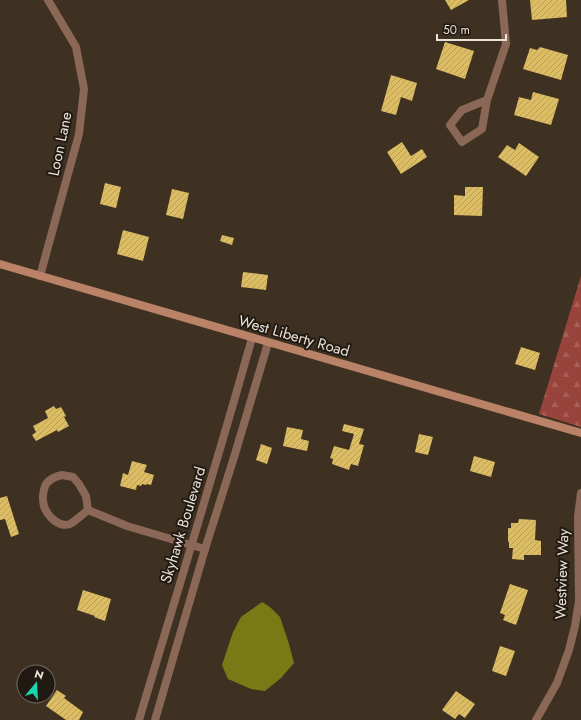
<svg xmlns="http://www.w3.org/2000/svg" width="581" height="720" viewBox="0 0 581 720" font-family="Jost,sans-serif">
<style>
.forest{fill:url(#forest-firs)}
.water{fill:#787a16}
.building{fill:url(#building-hatch)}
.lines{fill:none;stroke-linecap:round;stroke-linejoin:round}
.street{stroke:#8a6756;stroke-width:8}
.secondary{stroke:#ba8367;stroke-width:8}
.labels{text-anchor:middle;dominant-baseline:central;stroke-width:4;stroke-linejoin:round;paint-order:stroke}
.street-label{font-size:15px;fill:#eae1d7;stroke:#211a13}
</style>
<defs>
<pattern id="forest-firs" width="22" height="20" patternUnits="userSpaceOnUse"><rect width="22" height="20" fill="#98433c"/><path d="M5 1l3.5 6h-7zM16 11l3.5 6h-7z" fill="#a75e57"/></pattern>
<pattern id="building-hatch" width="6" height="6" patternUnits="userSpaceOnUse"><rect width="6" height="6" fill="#ddbd63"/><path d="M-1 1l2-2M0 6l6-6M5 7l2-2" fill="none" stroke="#b79f5a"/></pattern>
</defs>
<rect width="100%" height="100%" fill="#3f3121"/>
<path class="forest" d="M 581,276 L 581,427 L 539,414 Z"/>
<path class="water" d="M 262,602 L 270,607 L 280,617 L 289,644 L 294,663 L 281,678 L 265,691 L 251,689 L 228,679 L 222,665 L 233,632 L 241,617 Z"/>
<g class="building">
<path d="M 445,0 L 469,0 L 451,10 Z"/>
<path d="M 530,0 L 566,0 L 567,17 L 532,20 Z"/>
<path d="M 445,42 L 474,51 L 465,79 L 436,69 Z"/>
<path d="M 540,47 L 568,55 L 561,80 L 523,69 L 530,48 L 537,50 Z"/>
<path d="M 391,75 L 417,83 L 412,101 L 401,97 L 396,115 L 381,111 Z"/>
<path d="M 533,92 L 559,99 L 551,125 L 514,115 L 519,97 L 531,100 Z"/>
<path d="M 402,142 L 411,156 L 422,149 L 427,157 L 401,174 L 387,152 Z"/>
<path d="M 519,143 L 539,157 L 526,176 L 498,157 L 507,145 L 515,150 Z"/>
<path d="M 105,183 L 121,187 L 116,208 L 100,204 Z"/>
<path d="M 465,187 L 483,187 L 482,216 L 454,215 L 454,195 L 465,196 Z"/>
<path d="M 172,189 L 189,193 L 183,219 L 166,215 Z"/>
<path d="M 123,230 L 149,237 L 143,261 L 117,254 Z"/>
<path d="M 222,235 L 234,238 L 232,245 L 220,241 Z"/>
<path d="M 243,272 L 268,275 L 266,290 L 241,287 Z"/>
<path d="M 521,347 L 540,353 L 535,370 L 515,364 Z"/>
<path d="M 54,406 L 56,409 L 61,407 L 66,416 L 64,417 L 69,426 L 58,432 L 57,430 L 36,441 L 32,435 L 36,432 L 33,426 L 48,418 L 45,411 Z"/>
<path d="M 344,424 L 364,429 L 359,444 L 364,445 L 358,466 L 351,464 L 349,470 L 332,464 L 333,459 L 330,458 L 334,446 L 349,450 L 354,434 L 342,431 Z"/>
<path d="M 287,427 L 303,430 L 301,439 L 309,441 L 307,451 L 283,446 Z"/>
<path d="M 419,434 L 433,437 L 428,455 L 415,452 Z"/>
<path d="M 261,444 L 272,448 L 267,464 L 256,460 Z"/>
<path d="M 474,456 L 495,462 L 491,477 L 470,471 Z"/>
<path d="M 132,461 L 147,465 L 144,472 L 154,475 L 151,485 L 147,484 L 146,485 L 142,484 L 141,486 L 137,485 L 136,490 L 120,486 L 123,473 L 128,475 Z"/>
<path d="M 7,496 L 19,534 L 11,537 L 5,519 L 0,520 L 0,498 Z"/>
<path d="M 519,519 L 536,520 L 535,540 L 541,541 L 541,555 L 524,555 L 524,560 L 512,559 L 513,548 L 509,548 L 509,542 L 508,542 L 508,528 L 511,528 L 511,523 L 518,523 Z"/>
<path d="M 510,584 L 528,590 L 516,625 L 503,620 L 505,615 L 500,613 Z"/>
<path d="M 83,590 L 111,599 L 105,621 L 94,617 L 95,616 L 77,610 Z"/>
<path d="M 500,646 L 515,651 L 506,676 L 492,671 Z"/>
<path d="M 57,690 L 66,696 L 64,698 L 83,712 L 79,720 L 66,720 L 46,706 Z"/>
<path d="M 456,691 L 475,704 L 465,718 L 459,714 L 455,719 L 442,710 Z"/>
</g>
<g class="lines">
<g class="street">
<path d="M 487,100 L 462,110 L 450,125 L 462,142 L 482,129 L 487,100 L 506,44 L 502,0"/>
<path d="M 40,276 L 79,134 L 84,89 L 76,47 L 48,0"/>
<path d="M 62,475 L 73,477 L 79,484 L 86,496 L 88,510 C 83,514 74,522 70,524 C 59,528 47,516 44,506 C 42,499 43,490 46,484 C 50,479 57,476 62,475 Z"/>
<path d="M 88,510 L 127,526 L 205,549"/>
<path d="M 139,720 C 177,593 216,466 252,338"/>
<path d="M 155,720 L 205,549 L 235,454 L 268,343"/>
<path d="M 536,720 L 557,683 L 569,650 L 575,626 L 579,601 L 578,517 L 581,493"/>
</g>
<path class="secondary" d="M 0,264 L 581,433"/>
</g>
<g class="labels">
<g class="street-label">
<text transform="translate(60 144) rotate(-78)">Loon Lane</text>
<text transform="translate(294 336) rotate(16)">West Liberty Road</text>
<text transform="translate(183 525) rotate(-73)">Skyhawk Boulevard</text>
<text transform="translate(562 574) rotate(-88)">Westview Way</text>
</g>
</g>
<g transform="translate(36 684) rotate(18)"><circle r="19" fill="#211a13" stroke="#716a61"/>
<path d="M0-3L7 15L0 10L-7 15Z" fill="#1cd5b1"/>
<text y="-6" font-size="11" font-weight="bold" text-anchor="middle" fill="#eae1d7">N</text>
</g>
<path d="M437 34v6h69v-6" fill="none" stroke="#eae1d7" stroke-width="2"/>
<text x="443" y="34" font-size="12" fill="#eae1d7" stroke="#211a13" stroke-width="3" paint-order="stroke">50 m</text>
</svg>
